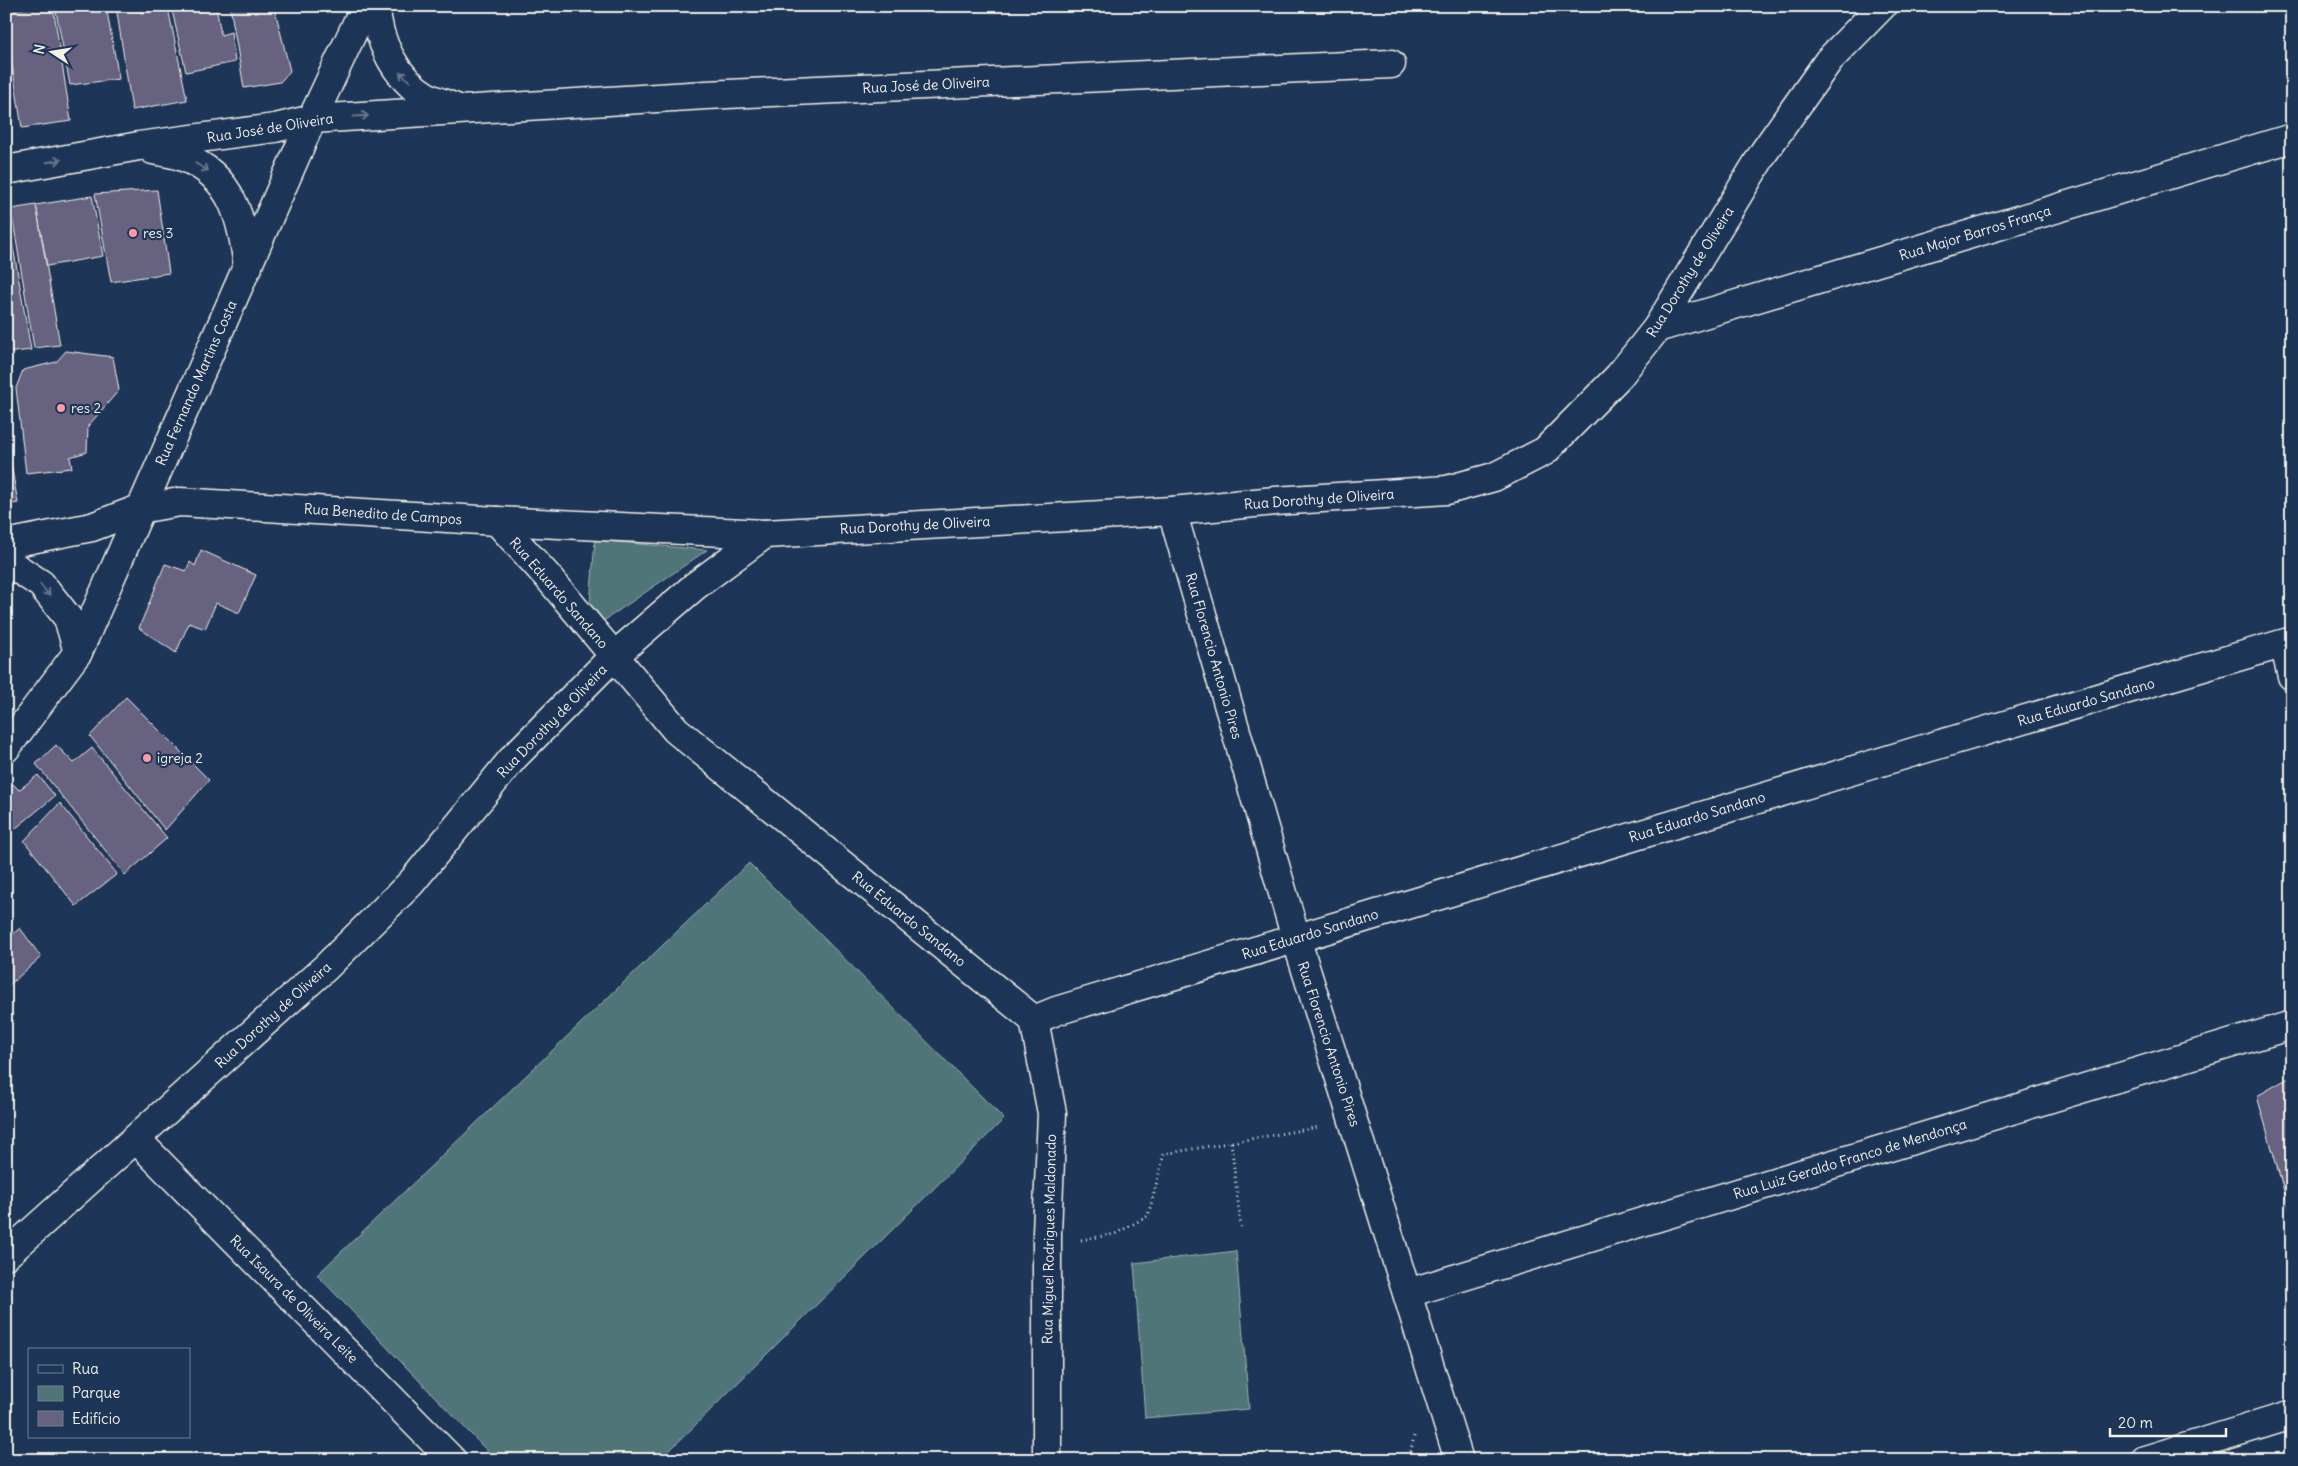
<svg xmlns="http://www.w3.org/2000/svg" width="2298" height="1466" viewBox="0 0 2298 1466" font-family="Delius,sans-serif">
<style>
.green{fill:#4f7578;stroke:#a2b3b0}
.building{fill:#666280;stroke:#f4f1e8}
.lines{fill:none;stroke-linecap:round;stroke-linejoin:round}
.minor-casing{stroke:#f4f1e8;stroke-width:31}
.path{stroke:#f4f1e8;stroke-width:3;stroke-dasharray:1 4;stroke-linecap:butt}
.minor{stroke:#1d3557;stroke-width:28}
.oneway{stroke:#68778a}
.poi-dot{fill:#ff9aa2;stroke:#1d3557;stroke-width:2}
.labels{text-anchor:middle;dominant-baseline:central;stroke-width:4.5;stroke-linejoin:round;paint-order:stroke}
.street-label{font-size:14px;fill:#f4f1e8;stroke:#1d3557}
.poi-label{font-size:14px;fill:#f4f1e8;stroke:#1d3557;text-anchor:start}
</style>
<rect width="100%" height="100%" fill="#1d3557"/>
<filter id="ink" filterUnits="userSpaceOnUse"><feTurbulence type="fractalNoise" baseFrequency=".02" numOctaves="2"/><feDisplacementMap in="SourceGraphic" scale="10" xChannelSelector="R" yChannelSelector="G"/><feConvolveMatrix kernelMatrix="1 2 1 2 8 2 1 2 1" color-interpolation-filters="sRGB"/></filter>
<g filter="url(#ink)">
<g class="green">
<path d="M 595,540 L 707,550 L 602,622 L 590,604 Z"/>
<path d="M 749,863 L 1004,1119 L 660,1460 L 496,1460 L 317,1275 Z"/>
<path d="M 1236,1251 L 1249,1409 L 1145,1418 L 1134,1263 Z"/>
</g>
<g class="building">
<path d="M 41,6 L 53,6 L 71,121 L 22,128 L 6,26 L 6,12 Z"/>
<path d="M 55,6 L 106,6 L 119,79 L 70,85 Z"/>
<path d="M 116,6 L 139,6 L 141,13 L 168,8 L 187,100 L 132,110 Z"/>
<path d="M 171,6 L 216,6 L 221,35 L 231,32 L 235,62 L 186,72 Z"/>
<path d="M 230,6 L 274,6 L 290,71 L 280,82 L 244,88 Z"/>
<path d="M 157,190 L 169,273 L 111,282 L 95,194 Z"/>
<path d="M 92,196 L 103,256 L 47,266 L 36,205 Z"/>
<path d="M 36,205 L 60,345 L 34,348 L 11,209 Z"/>
<path d="M 6,206 L 31,350 L 6,353 Z"/>
<path d="M 66,351 L 113,357 L 119,390 L 88,426 L 87,452 L 70,457 L 72,468 L 26,473 L 16,388 L 23,370 L 56,362 Z"/>
<path d="M 6,436 L 18,503 L 6,505 Z"/>
<path d="M 201,550 L 256,575 L 239,613 L 216,603 L 205,629 L 189,623 L 176,653 L 139,628 L 165,564 L 186,571 L 190,562 L 195,566 Z"/>
<path d="M 6,620 L 13,656 L 6,661 Z"/>
<path d="M 126,697 L 209,780 L 165,830 L 90,736 Z"/>
<path d="M 56,745 L 74,763 L 92,748 L 167,838 L 125,875 L 36,764 Z"/>
<path d="M 38,775 L 55,796 L 15,829 L 6,818 L 6,791 L 13,784 L 19,790 Z"/>
<path d="M 60,803 L 117,874 L 76,906 L 24,841 Z"/>
<path d="M 20,928 L 41,957 L 6,988 L 6,940 Z"/>
<path d="M 2292,1076 L 2292,1211 L 2290,1212 L 2257,1096 Z"/>
</g>
<g class="lines">
<defs>
<g id="minor">
<path d="M 376,6 C 377,41 396,78 426,96 C 435,101 446,104 456,108"/>
<path d="M 153,150 C 163,152 174,153 183,157 C 233,176 242,219 248,267"/>
<path d="M 6,170 L 139,146 L 275,128 L 312,119 L 706,95 L 1391,64"/>
<path d="M 1657,328 L 2292,138"/>
<path d="M 1172,511 L 1296,938 L 1459,1460"/>
<path d="M 497,521 L 548,577 L 676,730 L 1034,1020 L 1056,1011 L 1927,748 L 2292,641"/>
<path d="M 6,544 L 92,527 L 139,509 L 180,502 L 497,521 L 765,534"/>
<path d="M 6,561 L 41,584 L 68,618 L 78,652"/>
<path d="M 2284,644 L 2292,676"/>
<path d="M 6,748 L 78,652 L 312,119 L 365,6"/>
<path d="M 1034,1020 L 1052,1113 L 1047,1233 L 1047,1460"/>
<path d="M 136,1139 L 452,1460"/>
<path d="M 6,1255 L 325,968 L 411,883 L 514,757 L 614,656 L 695,586 L 765,534 L 1172,511 L 1275,501 L 1447,490 L 1494,477 L 1545,451 L 1619,376 L 1657,328 L 1764,152 L 1829,60 L 1882,6"/>
<path d="M 1408,1293 L 2292,1025"/>
<path d="M 2145,1460 L 2292,1415"/>
</g>
</defs>
<use href="#minor" class="minor-casing"/>
<g class="path">
<path d="M 1231,1142 L 1241,1227"/>
<path d="M 1081,1240 L 1115,1234 L 1148,1216 L 1164,1154 L 1319,1127"/>
<path d="M 1398,1460 L 1411,1451 L 1414,1436"/>
</g>
<use href="#minor" class="minor"/>
</g>
<defs><path id="oneway-shaft" d="M-6 0H5M1.5-3L5.5 0L1.5 3" fill="none" stroke-width="1.6" stroke-linecap="round" stroke-linejoin="round" transform="scale(1.25)"/></defs>
<g class="oneway">
<use href="#oneway-shaft" transform="translate(405 77) rotate(-138)"/>
<use href="#oneway-shaft" transform="translate(361 116) rotate(-3)"/>
<use href="#oneway-shaft" transform="translate(54 161) rotate(-10)"/>
<use href="#oneway-shaft" transform="translate(202 167) rotate(29)"/>
<use href="#oneway-shaft" transform="translate(45 590) rotate(50)"/>
</g>
</g>
<g class="poi-dot">
<circle cx="133" cy="233" r="5"/>
<circle cx="61" cy="408" r="5"/>
<circle cx="147" cy="758" r="5"/>
</g>
<g class="labels">
<g class="street-label">
<text transform="translate(926 85) rotate(-3)">Rua José de Oliveira</text>
<text transform="translate(270 128) rotate(-9)">Rua José de Oliveira</text>
<text transform="translate(1975 233) rotate(-17)">Rua Major Barros França</text>
<text transform="translate(1690 272) rotate(-58)">Rua Dorothy de Oliveira</text>
<text transform="translate(196 383) rotate(-66)">Rua Fernando Martins Costa</text>
<text transform="translate(1319 499) rotate(-4)">Rua Dorothy de Oliveira</text>
<text transform="translate(383 514) rotate(4)">Rua Benedito de Campos</text>
<text transform="translate(915 525) rotate(-3)">Rua Dorothy de Oliveira</text>
<text transform="translate(559 593) rotate(49)">Rua Eduardo Sandano</text>
<text transform="translate(1214 656) rotate(74)">Rua Florencio Antonio Pires</text>
<text transform="translate(2086 702) rotate(-16)">Rua Eduardo Sandano</text>
<text transform="translate(552 721) rotate(-46)">Rua Dorothy de Oliveira</text>
<text transform="translate(1697 817) rotate(-17)">Rua Eduardo Sandano</text>
<text transform="translate(909 919) rotate(39)">Rua Eduardo Sandano</text>
<text transform="translate(1310 934) rotate(-17)">Rua Eduardo Sandano</text>
<text transform="translate(273 1015) rotate(-42)">Rua Dorothy de Oliveira</text>
<text transform="translate(1329 1044) rotate(72)">Rua Florencio Antonio Pires</text>
<text transform="translate(1850 1159) rotate(-17)">Rua Luiz Geraldo Franco de Mendonça</text>
<text transform="translate(1049 1239) rotate(-89)">Rua Miguel Rodrigues Maldonado</text>
<text transform="translate(294 1299) rotate(45)">Rua Isaura de Oliveira Leite</text>
</g>
<g class="poi-label">
<text x="143" y="233">res 3</text>
<text x="71" y="408">res 2</text>
<text x="157" y="758">igreja 2</text>
</g>
</g>
<rect width="2298" height="1466" fill="none" stroke="#1d3557" stroke-width="25"/>
<rect x="12" y="12" width="2273" height="1441" fill="none" stroke="#f4f1e8" stroke-width="2" filter="url(#ink)"/>
<rect x="28" y="1348" width="162" height="90" fill="#1d3557" stroke="#738091"/>
<rect x="38" y="1365" width="25" height="8" fill="#1d3557" stroke="#738091"/>
<text x="72" y="1374" font-size="15" fill="#f4f1e8">Rua</text>
<rect x="38" y="1386" width="25" height="15" fill="#4f7578" stroke="#738091"/>
<text x="72" y="1398" font-size="15" fill="#f4f1e8">Parque</text>
<rect x="38" y="1411" width="25" height="15" fill="#666280" stroke="#738091"/>
<text x="72" y="1424" font-size="15" fill="#f4f1e8">Edifício</text>
<g transform="translate(52 52) rotate(282)" stroke="#1d3557" stroke-width="4" paint-order="stroke">
<path d="M0-4L9 19L0 12L-9 19Z" fill="#f4f1e8"/>
<text y="-8" font-size="14" font-weight="bold" text-anchor="middle" fill="#f4f1e8">N</text>
</g>
<path d="M2110 1428v8h116v-8" fill="none" stroke="#f4f1e8" stroke-width="2.5"/>
<text x="2118" y="1428" font-size="15" fill="#f4f1e8" stroke="#1d3557" stroke-width="4" paint-order="stroke">20 m</text>
</svg>
